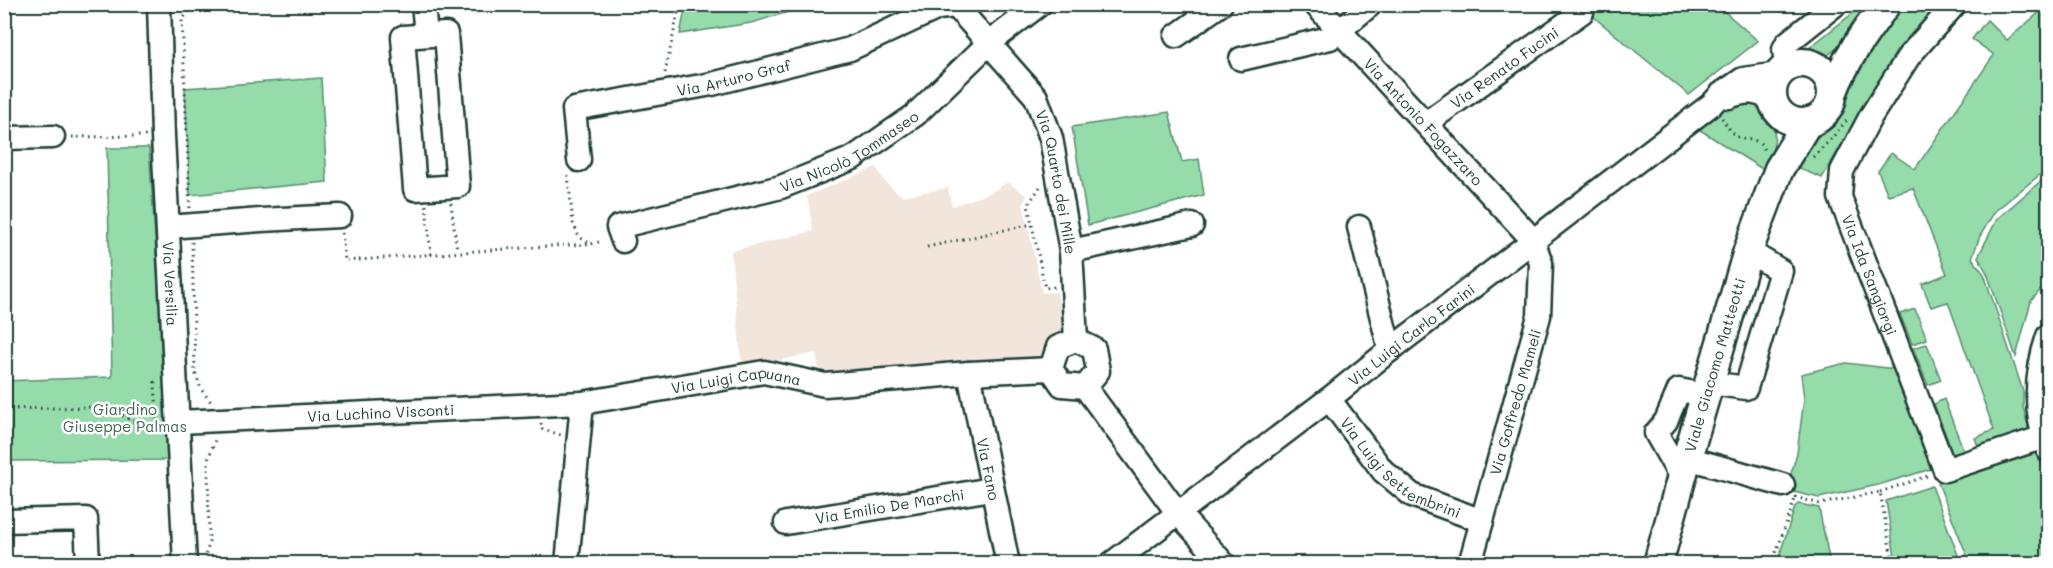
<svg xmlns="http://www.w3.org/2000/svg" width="2053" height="568" viewBox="0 0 2053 568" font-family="Mali,sans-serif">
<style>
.built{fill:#f2e5db}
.green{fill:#95dcaa;stroke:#5a8c6f;stroke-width:1.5}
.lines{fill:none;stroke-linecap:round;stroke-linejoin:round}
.minor-casing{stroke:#1f3d34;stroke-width:27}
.major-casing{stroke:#1f3d34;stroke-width:33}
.path{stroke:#1f3d34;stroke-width:3;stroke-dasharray:1.5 4.5;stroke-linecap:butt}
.minor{stroke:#fff;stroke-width:22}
.major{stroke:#fff;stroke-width:28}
.labels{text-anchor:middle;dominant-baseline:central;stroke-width:5;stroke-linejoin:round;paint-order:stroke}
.street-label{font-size:15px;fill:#1f3d34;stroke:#fff}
.park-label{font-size:15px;fill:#3c6552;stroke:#fff}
</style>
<rect width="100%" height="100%" fill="#fff"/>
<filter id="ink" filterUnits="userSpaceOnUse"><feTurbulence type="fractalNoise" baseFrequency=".0167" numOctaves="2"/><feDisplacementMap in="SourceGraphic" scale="12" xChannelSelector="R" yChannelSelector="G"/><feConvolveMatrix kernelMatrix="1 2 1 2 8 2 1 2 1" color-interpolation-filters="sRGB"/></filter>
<g filter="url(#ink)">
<path class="built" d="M 876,167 L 885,182 L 902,196 L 948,188 L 952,206 L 990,193 L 1008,182 L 1027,196 L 1023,203 L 1042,293 L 1057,292 L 1066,337 L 1039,360 L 820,376 L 816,353 L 742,368 L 731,251 L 813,231 L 807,196 Z"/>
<g class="green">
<path d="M 686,5 L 686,4 L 813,5 L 751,23 L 680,34 Z"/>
<path d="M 1579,5 L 1717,5 L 1758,41 L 1689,95 Z"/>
<path d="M 1863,5 L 1875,5 C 1863,20 1840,53 1820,58 C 1813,59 1804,56 1797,55 L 1789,48 L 1809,48 Z"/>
<path d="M 1899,5 L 1943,5 L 1880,80 L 1822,178 L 1793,166 L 1817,126 L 1834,112 L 1841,94 Z"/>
<path d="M 2048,5 L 2048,168 L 1995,211 L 1980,236 L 1972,258 L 1984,274 L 2023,391 L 2023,407 L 2030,433 L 1979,449 L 1975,438 L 1994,430 L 1948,302 L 1931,307 L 1922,284 L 1947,274 L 1913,188 L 1888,195 L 1878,171 L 1891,153 L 1915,169 L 1994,55 L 1972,39 L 1987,20 L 2007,40 Z"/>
<path d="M 321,78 L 327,182 L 190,195 L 185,88 Z"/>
<path d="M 1741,98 L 1767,107 C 1780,136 1774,144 1767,172 L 1700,130 L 1714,115 Z"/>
<path d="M 1169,112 L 1182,162 L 1199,159 L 1204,195 L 1088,225 L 1072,127 Z"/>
<path d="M 107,148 L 149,148 L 170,460 L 5,461 L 4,381 L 112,377 Z"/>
<path d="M 2048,175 L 2048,281 L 2031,301 L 2016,357 L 1987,273 L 1978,257 L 1997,219 Z"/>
<path d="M 1915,309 L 1927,339 L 1912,344 L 1900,314 Z"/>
<path d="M 1927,344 L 1941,380 L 1928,385 L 1913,348 Z"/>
<path d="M 1846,363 L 1895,369 L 1931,469 L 1878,485 L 1819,498 L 1794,492 L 1788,484 L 1797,453 L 1804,399 L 1801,374 Z"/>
<path d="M 1944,399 L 1966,457 L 1951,459 L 1943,447 L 1949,444 L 1934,404 Z"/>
<path d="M 2036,448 L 2048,481 L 2048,563 L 2024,563 L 2020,555 C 2002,555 1987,563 1970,563 L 1938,483 Z"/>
<path d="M 1932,486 L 1961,563 L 1896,563 L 1886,501 Z"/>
<path d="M 1798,504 L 1819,508 L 1830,563 L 1777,563 L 1795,507 Z"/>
</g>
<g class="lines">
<defs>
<g id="minor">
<path id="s1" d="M 159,4 L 163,136 L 185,564"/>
<path d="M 423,4 L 426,35"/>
<path id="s2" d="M 1315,4 L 1533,240 L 1541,263 L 1539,316 L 1470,564"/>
<path id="s3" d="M 1955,4 L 1909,56 L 1871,116 L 1842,171 L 1840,197 L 1945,470 L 2044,437"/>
<path d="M 446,34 L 458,186 L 415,189 L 403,37 Z"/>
<path d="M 1176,36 L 1221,4"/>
<path d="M 1241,59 L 1330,38 L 1371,4"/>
<path d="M 1792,65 L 1785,57 L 1784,49 L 1787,43 L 1836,4"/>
<path d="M 1729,97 C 1746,90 1758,91 1773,101"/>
<path id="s4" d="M 1426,123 L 1582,12"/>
<path d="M 4,138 L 53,137"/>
<path id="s5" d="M 579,160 L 574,109 L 712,84 L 850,49 L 938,8 L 956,6 L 1036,97 L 1051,138 L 1071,251 L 1076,340"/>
<path d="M 168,227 L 261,220 L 340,216"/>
<path d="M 1359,227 L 1390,350"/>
<path id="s6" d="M 623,241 L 618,227 L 781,187 L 853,158 L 915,115 L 988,44 L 1040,4"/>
<path d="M 1071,251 L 1192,225"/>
<path d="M 2048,336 C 2035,374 2034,412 2048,450"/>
<path d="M 1076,340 L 1094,349 L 1098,371 L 1085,387 L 1062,385 L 1051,369 L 1058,347 Z"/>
<path id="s7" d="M 969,373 L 1008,564"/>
<path d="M 1710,383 L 1746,388 L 1781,271 L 1748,251"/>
<path d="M 1085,387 L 1177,512 L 1224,564"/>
<path id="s8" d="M 1329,399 L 1383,471 L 1412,495 L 1482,521"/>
<path id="s9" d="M 179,422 L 582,403 L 764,372 L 825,385 L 969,373 L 1051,369"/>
<path d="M 1687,458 L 1783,485"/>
<path d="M 1682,479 L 1656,433 L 1666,421 L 1679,390 L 1706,395"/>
<path d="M 4,521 L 86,519 L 88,564"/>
<path id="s10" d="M 786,523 L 992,489"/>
<path d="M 567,564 L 582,403"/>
<path id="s11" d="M 1111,564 L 1329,399 L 1390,350 L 1712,104 L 1721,94 L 1743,79 L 1779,74"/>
</g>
<g id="major">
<circle cx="1802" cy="93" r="30"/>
<path d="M 1832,94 C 1844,61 1865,32 1886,4"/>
<path id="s12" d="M 1658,564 L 1687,458 L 1748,251 L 1779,169 L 1808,122"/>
</g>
</defs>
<use href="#minor" class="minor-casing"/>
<use href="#major" class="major-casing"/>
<g class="path">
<path d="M 665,73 L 680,4"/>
<path d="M 1722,118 C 1726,124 1731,133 1738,137 C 1748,142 1762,136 1764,152"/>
<path d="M 72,137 L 146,136"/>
<path d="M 1813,157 L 1832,138 L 1847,120"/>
<path d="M 568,175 L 573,223 L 579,237 L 591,244 L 603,241"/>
<path d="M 1040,187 L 1028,205 L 1045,288 L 1055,287"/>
<path d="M 451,203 L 457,250"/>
<path d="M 426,205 L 431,255"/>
<path d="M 190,208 L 182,20 L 193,6 L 221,4"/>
<path d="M 342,233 L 345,261 C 427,255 507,248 589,244"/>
<path d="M 192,242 L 195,372 L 201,389 L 211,402"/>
<path d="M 927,247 L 1032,224"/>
<path d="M 4,409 L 95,407 L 113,410 L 132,421 L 154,427 C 159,417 155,395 155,382 L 157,382"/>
<path d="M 541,423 L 542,429 L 561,435"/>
<path d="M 1880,492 L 1930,475"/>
<path d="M 1795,497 L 1820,504 L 1880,492 L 1893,564"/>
<path d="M 204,560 L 209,544 L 208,460 L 216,437"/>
<path d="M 1772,564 L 1795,499"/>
</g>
<use href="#minor" class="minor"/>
<use href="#major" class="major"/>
</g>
</g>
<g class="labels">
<g class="street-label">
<text stroke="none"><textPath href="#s4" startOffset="96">Via Renato Fucini</textPath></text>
<text stroke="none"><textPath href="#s5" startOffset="214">Via Arturo Graf</textPath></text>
<text stroke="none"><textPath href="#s2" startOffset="160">Via Antonio Fogazzaro</textPath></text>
<text stroke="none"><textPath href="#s6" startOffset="260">Via Nicolò Tommaseo</textPath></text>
<text stroke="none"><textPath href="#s5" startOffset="658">Via Quarto dei Mille</textPath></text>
<text stroke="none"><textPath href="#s3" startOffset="312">Via Ida Sangiorgi</textPath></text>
<text stroke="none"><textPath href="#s1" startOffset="280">Via Versilia</textPath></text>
<text stroke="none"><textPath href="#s11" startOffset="378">Via Luigi Carlo Farini</textPath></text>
<text stroke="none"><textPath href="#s12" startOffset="207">Viale Giacomo Matteotti</textPath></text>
<text stroke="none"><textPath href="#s9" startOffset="560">Via Luigi Capuana</textPath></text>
<text transform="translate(1515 402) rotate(-74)">Via Goffredo Mameli</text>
<text stroke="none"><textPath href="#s9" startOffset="202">Via Luchino Visconti</textPath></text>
<text stroke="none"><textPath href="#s8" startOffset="102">Via Luigi Settembrini</textPath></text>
<text stroke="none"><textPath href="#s7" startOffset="98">Via Fano</textPath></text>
<text stroke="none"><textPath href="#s10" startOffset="105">Via Emilio De Marchi</textPath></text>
</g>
<g class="park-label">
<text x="125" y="409">Giardino<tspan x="125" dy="17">Giuseppe Palmas</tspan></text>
</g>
</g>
<rect width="2053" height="568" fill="none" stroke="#fff" stroke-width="24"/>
<rect x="12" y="12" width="2029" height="544" fill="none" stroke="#1f3d34" stroke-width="2" filter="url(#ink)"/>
</svg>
